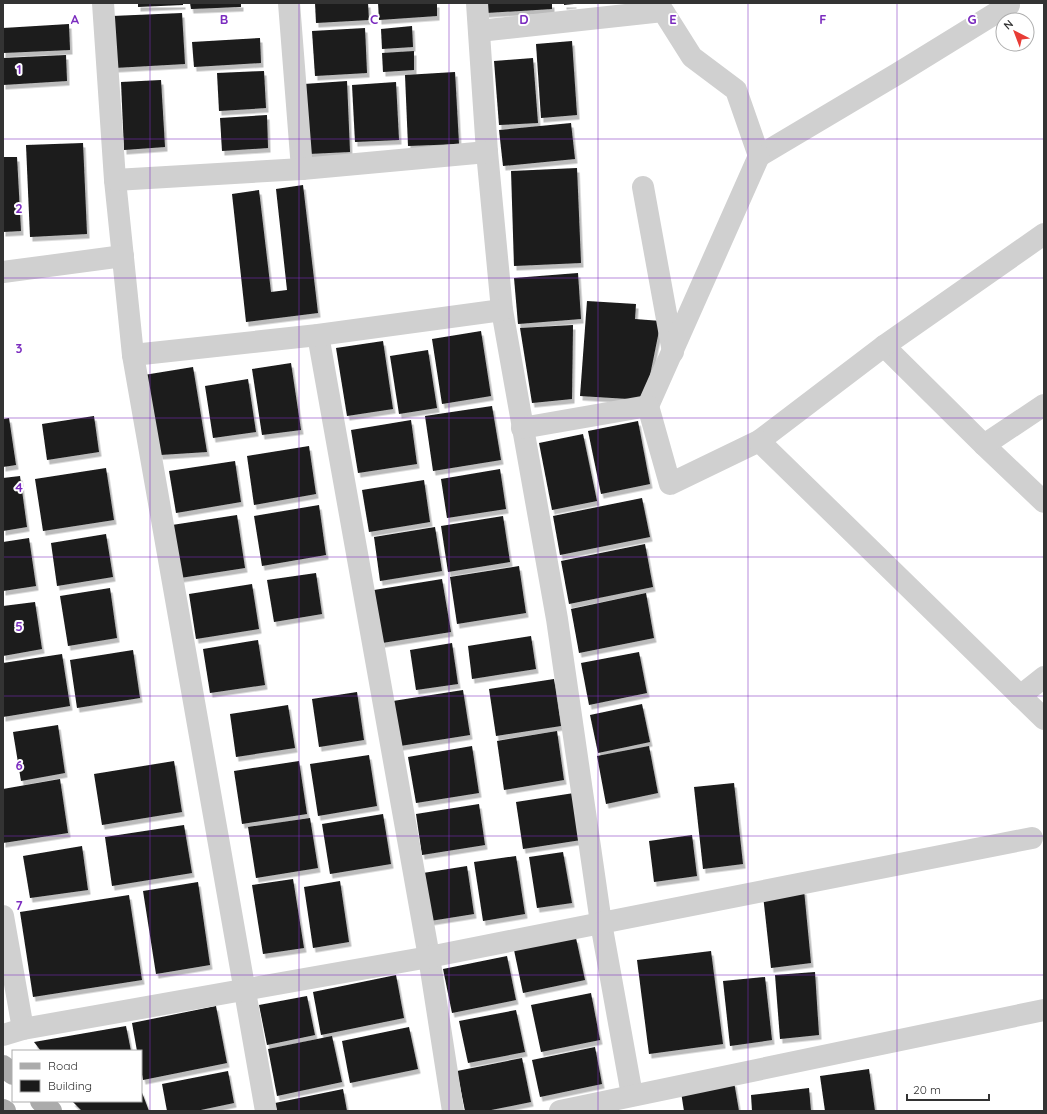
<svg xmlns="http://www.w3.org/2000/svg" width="1047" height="1114" viewBox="0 0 1047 1114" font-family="Quicksand,sans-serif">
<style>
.building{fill:#1a1a1a;filter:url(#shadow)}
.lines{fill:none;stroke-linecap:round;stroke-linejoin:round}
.minor{stroke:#d0d0d0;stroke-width:22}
.primary{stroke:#ababab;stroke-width:22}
.grid{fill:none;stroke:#7b2cbf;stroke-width:1;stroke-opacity:0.55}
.grid-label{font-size:13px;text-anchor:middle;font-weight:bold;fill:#7b2cbf;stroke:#fff;stroke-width:4;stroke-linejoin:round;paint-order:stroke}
</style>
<defs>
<filter id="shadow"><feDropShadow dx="2.5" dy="4.5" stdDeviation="0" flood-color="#0004"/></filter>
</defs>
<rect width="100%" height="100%" fill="#fff"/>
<g class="building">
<path d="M 138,3 L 183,3 L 183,5 L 138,7 Z"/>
<path d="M 190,3 L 241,3 L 241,7 L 191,9 Z"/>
<path d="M 315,3 L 368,3 L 369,20 L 316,23 Z"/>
<path d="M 378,3 L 437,3 L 437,16 L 379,20 Z"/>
<path d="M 485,3 L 552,3 L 552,9 L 486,13 Z"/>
<path d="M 564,3 L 574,3 L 574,4 L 564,5 Z"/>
<path d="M 182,13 L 185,64 L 114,68 L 112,16 Z"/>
<path d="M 69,24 L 70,50 L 3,53 L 3,28 Z"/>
<path d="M 412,26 L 413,47 L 382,49 L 381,29 Z"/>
<path d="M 365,28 L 367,73 L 315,76 L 312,31 Z"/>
<path d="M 260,38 L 261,63 L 194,67 L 192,42 Z"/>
<path d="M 572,41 L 577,115 L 541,118 L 536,44 Z"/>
<path d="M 414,51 L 414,70 L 383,72 L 382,53 Z"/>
<path d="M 66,55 L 67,81 L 3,85 L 3,58 Z"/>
<path d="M 533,58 L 538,123 L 499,125 L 494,61 Z"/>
<path d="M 264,71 L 266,108 L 219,111 L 217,73 Z"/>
<path d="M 455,72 L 459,144 L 408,146 L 405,75 Z"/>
<path d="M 161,80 L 165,147 L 124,150 L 121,82 Z"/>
<path d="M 347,81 L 350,152 L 308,154 L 304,84 Z"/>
<path d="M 396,82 L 399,140 L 355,142 L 352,85 Z"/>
<path d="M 267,115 L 268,148 L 222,151 L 220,118 Z"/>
<path d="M 571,123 L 575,159 L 503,166 L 499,130 Z"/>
<path d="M 83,143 L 87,234 L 30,237 L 26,145 Z"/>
<path d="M 3,157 L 17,157 L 21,231 L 3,232 Z"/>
<path d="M 577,168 L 581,263 L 514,266 L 511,171 Z"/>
<path d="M 303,185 L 318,313 L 246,322 L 232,194 L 259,190 L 271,292 L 287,290 L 276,189 Z"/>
<path d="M 578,273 L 581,319 L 518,324 L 514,278 Z"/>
<path d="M 587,301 L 636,304 L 635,319 L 661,321 L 645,400 L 580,396 Z"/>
<path d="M 573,325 L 572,399 L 532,403 L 520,328 Z"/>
<path d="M 481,331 L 491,396 L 442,404 L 432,339 Z"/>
<path d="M 383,341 L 393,409 L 347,416 L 336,348 Z"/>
<path d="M 428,350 L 437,408 L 399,414 L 390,356 Z"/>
<path d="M 291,363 L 301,430 L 262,435 L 252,369 Z"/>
<path d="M 193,367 L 207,452 L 160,455 L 144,375 Z"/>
<path d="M 248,379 L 256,432 L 213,438 L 205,386 Z"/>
<path d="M 492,406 L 501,460 L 433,471 L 425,416 Z"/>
<path d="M 94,416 L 99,452 L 47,460 L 42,424 Z"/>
<path d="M 9,418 L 16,465 L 3,467 L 3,419 Z"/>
<path d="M 411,420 L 417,464 L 358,473 L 351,430 Z"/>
<path d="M 638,421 L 650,484 L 601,494 L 588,431 Z"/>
<path d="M 583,434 L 597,501 L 552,510 L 539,443 Z"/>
<path d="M 309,446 L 316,494 L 254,505 L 247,456 Z"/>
<path d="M 235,461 L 241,502 L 176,513 L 169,471 Z"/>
<path d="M 106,468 L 114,520 L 43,531 L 35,479 Z"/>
<path d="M 500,469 L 506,509 L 447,518 L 441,479 Z"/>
<path d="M 20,476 L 27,527 L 3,531 L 3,478 Z"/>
<path d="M 424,480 L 430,522 L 369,532 L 362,490 Z"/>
<path d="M 642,498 L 650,537 L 560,555 L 553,516 Z"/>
<path d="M 319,505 L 326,555 L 262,566 L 254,516 Z"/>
<path d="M 237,515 L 245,568 L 180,578 L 172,525 Z"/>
<path d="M 503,516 L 510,562 L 448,572 L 441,526 Z"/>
<path d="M 435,527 L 442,571 L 380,581 L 374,537 Z"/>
<path d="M 106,534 L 113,577 L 57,586 L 51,543 Z"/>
<path d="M 29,538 L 36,586 L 3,591 L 3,542 Z"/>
<path d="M 645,544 L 653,587 L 569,604 L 561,561 Z"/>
<path d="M 519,566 L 526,613 L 457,624 L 450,577 Z"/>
<path d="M 316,573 L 322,614 L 274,622 L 267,580 Z"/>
<path d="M 442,579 L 451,632 L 382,643 L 374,590 Z"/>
<path d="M 252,584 L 259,629 L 196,639 L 189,594 Z"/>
<path d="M 110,588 L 117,638 L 68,646 L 60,596 Z"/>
<path d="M 646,593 L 654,638 L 579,653 L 571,609 Z"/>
<path d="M 35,602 L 42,649 L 3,656 L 3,606 Z"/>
<path d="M 531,636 L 536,669 L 472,679 L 468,646 Z"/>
<path d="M 258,640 L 265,685 L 210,693 L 203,649 Z"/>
<path d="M 452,643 L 458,684 L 416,690 L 410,650 Z"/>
<path d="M 133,650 L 140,698 L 77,708 L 70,660 Z"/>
<path d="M 639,652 L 647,693 L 589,705 L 581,663 Z"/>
<path d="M 62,654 L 70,706 L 3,717 L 3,663 Z"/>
<path d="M 554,679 L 561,726 L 496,736 L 489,689 Z"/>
<path d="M 463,690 L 470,735 L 400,746 L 393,701 Z"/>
<path d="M 357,692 L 364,740 L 319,747 L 312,699 Z"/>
<path d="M 642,704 L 650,742 L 598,753 L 590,715 Z"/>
<path d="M 288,705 L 295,748 L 236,757 L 230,714 Z"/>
<path d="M 58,725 L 65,773 L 21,781 L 13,732 Z"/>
<path d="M 557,731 L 564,780 L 504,790 L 497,741 Z"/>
<path d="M 472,746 L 479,793 L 416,803 L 408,757 Z"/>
<path d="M 649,746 L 658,793 L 606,804 L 597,756 Z"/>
<path d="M 369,755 L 377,806 L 318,816 L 310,764 Z"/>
<path d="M 174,761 L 182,812 L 102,825 L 94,774 Z"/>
<path d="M 299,761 L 307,814 L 242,824 L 234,771 Z"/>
<path d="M 60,779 L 68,833 L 3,843 L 3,789 Z"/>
<path d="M 734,783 L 743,864 L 703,869 L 694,787 Z"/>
<path d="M 574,793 L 581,840 L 523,849 L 516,802 Z"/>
<path d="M 479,804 L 485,845 L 422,855 L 416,814 Z"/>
<path d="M 383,814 L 391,864 L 330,874 L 322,824 Z"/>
<path d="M 310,818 L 318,868 L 256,878 L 248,827 Z"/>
<path d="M 184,825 L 192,873 L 112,886 L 105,837 Z"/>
<path d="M 692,835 L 697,876 L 654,882 L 649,841 Z"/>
<path d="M 82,846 L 88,890 L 30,898 L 23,856 Z"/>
<path d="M 563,852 L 572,903 L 537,908 L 529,857 Z"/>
<path d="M 516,856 L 525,914 L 483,921 L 474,862 Z"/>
<path d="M 467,866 L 474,914 L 430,921 L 423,873 Z"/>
<path d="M 293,879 L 304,948 L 263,954 L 252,885 Z"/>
<path d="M 340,881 L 349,942 L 313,948 L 304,887 Z"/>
<path d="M 198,882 L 210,965 L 156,974 L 143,891 Z"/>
<path d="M 804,890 L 811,963 L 771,968 L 763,895 Z"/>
<path d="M 129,895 L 142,980 L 33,997 L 20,912 Z"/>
<path d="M 576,938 L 585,980 L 523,993 L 514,950 Z"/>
<path d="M 711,951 L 723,1044 L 649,1054 L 637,960 Z"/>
<path d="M 507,956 L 516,1000 L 452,1013 L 443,969 Z"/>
<path d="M 815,972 L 819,1035 L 780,1039 L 775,975 Z"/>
<path d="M 396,975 L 404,1018 L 321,1035 L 313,992 Z"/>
<path d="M 765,977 L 772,1040 L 730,1046 L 723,981 Z"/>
<path d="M 591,993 L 600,1040 L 541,1052 L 531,1005 Z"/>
<path d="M 307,996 L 315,1035 L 267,1045 L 259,1005 Z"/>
<path d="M 216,1006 L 227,1063 L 143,1080 L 141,1069 L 141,1051 L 137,1051 L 132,1023 Z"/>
<path d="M 516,1010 L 525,1052 L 468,1063 L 459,1021 Z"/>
<path d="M 126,1026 L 131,1051 L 41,1051 L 34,1042 Z"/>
<path d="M 409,1027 L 418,1069 L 350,1083 L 342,1041 Z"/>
<path d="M 332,1036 L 342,1082 L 277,1096 L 268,1049 Z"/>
<path d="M 595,1047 L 602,1084 L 540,1097 L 532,1060 Z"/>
<path d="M 522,1058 L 531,1102 L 486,1111 L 465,1111 L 457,1071 Z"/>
<path d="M 869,1069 L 875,1111 L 825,1111 L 820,1076 Z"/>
<path d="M 228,1071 L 234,1103 L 196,1111 L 167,1111 L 162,1084 Z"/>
<path d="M 734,1082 L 739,1111 L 684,1111 L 681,1092 Z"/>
<path d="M 809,1088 L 811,1111 L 752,1111 L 751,1095 Z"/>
<path d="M 343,1089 L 347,1111 L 277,1111 L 275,1103 Z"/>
<path d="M 141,1090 L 149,1111 L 82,1111 L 72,1101 L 141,1101 Z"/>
</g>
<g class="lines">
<g class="minor">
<path d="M 103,3 L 115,180 L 133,355 L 266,1111"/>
<path d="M 289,3 L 302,169"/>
<path d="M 477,3 L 487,152 L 502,310 L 557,619 L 601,923 L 632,1095"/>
<path d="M 479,31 L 663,11 L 692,57 L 736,90 L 759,156 L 897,74 L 1009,5 L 1007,3"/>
<path d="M 115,180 L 302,169 L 487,152"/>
<path d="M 643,187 L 673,352"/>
<path d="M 3,272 L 123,256"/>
<path d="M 318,335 L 429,957 L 453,1111"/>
<path d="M 884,346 L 984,445 L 1044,502"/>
<path d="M 133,355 L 318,335 L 502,310"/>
<path d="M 648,406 L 759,156"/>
<path d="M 522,428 L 648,406 L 670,484 L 759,441 L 884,346 L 1044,234"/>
<path d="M 759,441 L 1044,719"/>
<path d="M 984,445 L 1044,405"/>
<path d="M 1020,696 L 1044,677"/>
<path d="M 3,916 L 23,1029"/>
<path d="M 3,1035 L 23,1029 L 429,957 L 1032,838"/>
<path d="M 560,1111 L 1044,1010"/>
</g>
<g class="primary">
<path d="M 3,1066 L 13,1074"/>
<path d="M 41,1101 L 51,1111"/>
<path d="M 3,1110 L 5,1111"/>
</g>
</g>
<path class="grid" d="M 150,3 L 150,1111M 299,3 L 299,1111M 449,3 L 449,1111M 598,3 L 598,1111M 748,3 L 748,1111M 897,3 L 897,1111M 3,139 L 1044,139M 3,278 L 1044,278M 3,418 L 1044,418M 3,557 L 1044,557M 3,696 L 1044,696M 3,836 L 1044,836M 3,975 L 1044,975"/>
<g class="grid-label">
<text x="75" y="24">A</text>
<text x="224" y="24">B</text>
<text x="374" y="24">C</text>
<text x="524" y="24">D</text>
<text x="673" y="24">E</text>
<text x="823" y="24">F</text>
<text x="972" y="24">G</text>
<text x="19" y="74">1</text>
<text x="19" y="213">2</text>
<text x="19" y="353">3</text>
<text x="19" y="492">4</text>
<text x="19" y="631">5</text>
<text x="19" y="770">6</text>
<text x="19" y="910">7</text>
</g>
<rect width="1047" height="1114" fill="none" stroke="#333333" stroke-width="8"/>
<rect x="12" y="1050" width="130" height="52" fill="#ffffff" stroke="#adadad"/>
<rect x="20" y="1063" width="20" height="6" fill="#ababab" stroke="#adadad"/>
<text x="48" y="1070" font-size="12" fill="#333333">Road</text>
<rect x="20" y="1080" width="20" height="12" fill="#1a1a1a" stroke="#adadad"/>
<text x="48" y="1090" font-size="12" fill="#333333">Building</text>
<g transform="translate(1015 32) rotate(318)"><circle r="19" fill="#ffffff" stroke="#adadad"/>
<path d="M0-3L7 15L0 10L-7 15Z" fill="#e83c36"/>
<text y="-6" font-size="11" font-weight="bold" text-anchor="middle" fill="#333333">N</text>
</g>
<path d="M907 1094v6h82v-6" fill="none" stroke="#333333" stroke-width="2"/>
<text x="913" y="1094" font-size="12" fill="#333333" stroke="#ffffff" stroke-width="3" paint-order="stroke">20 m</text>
</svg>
